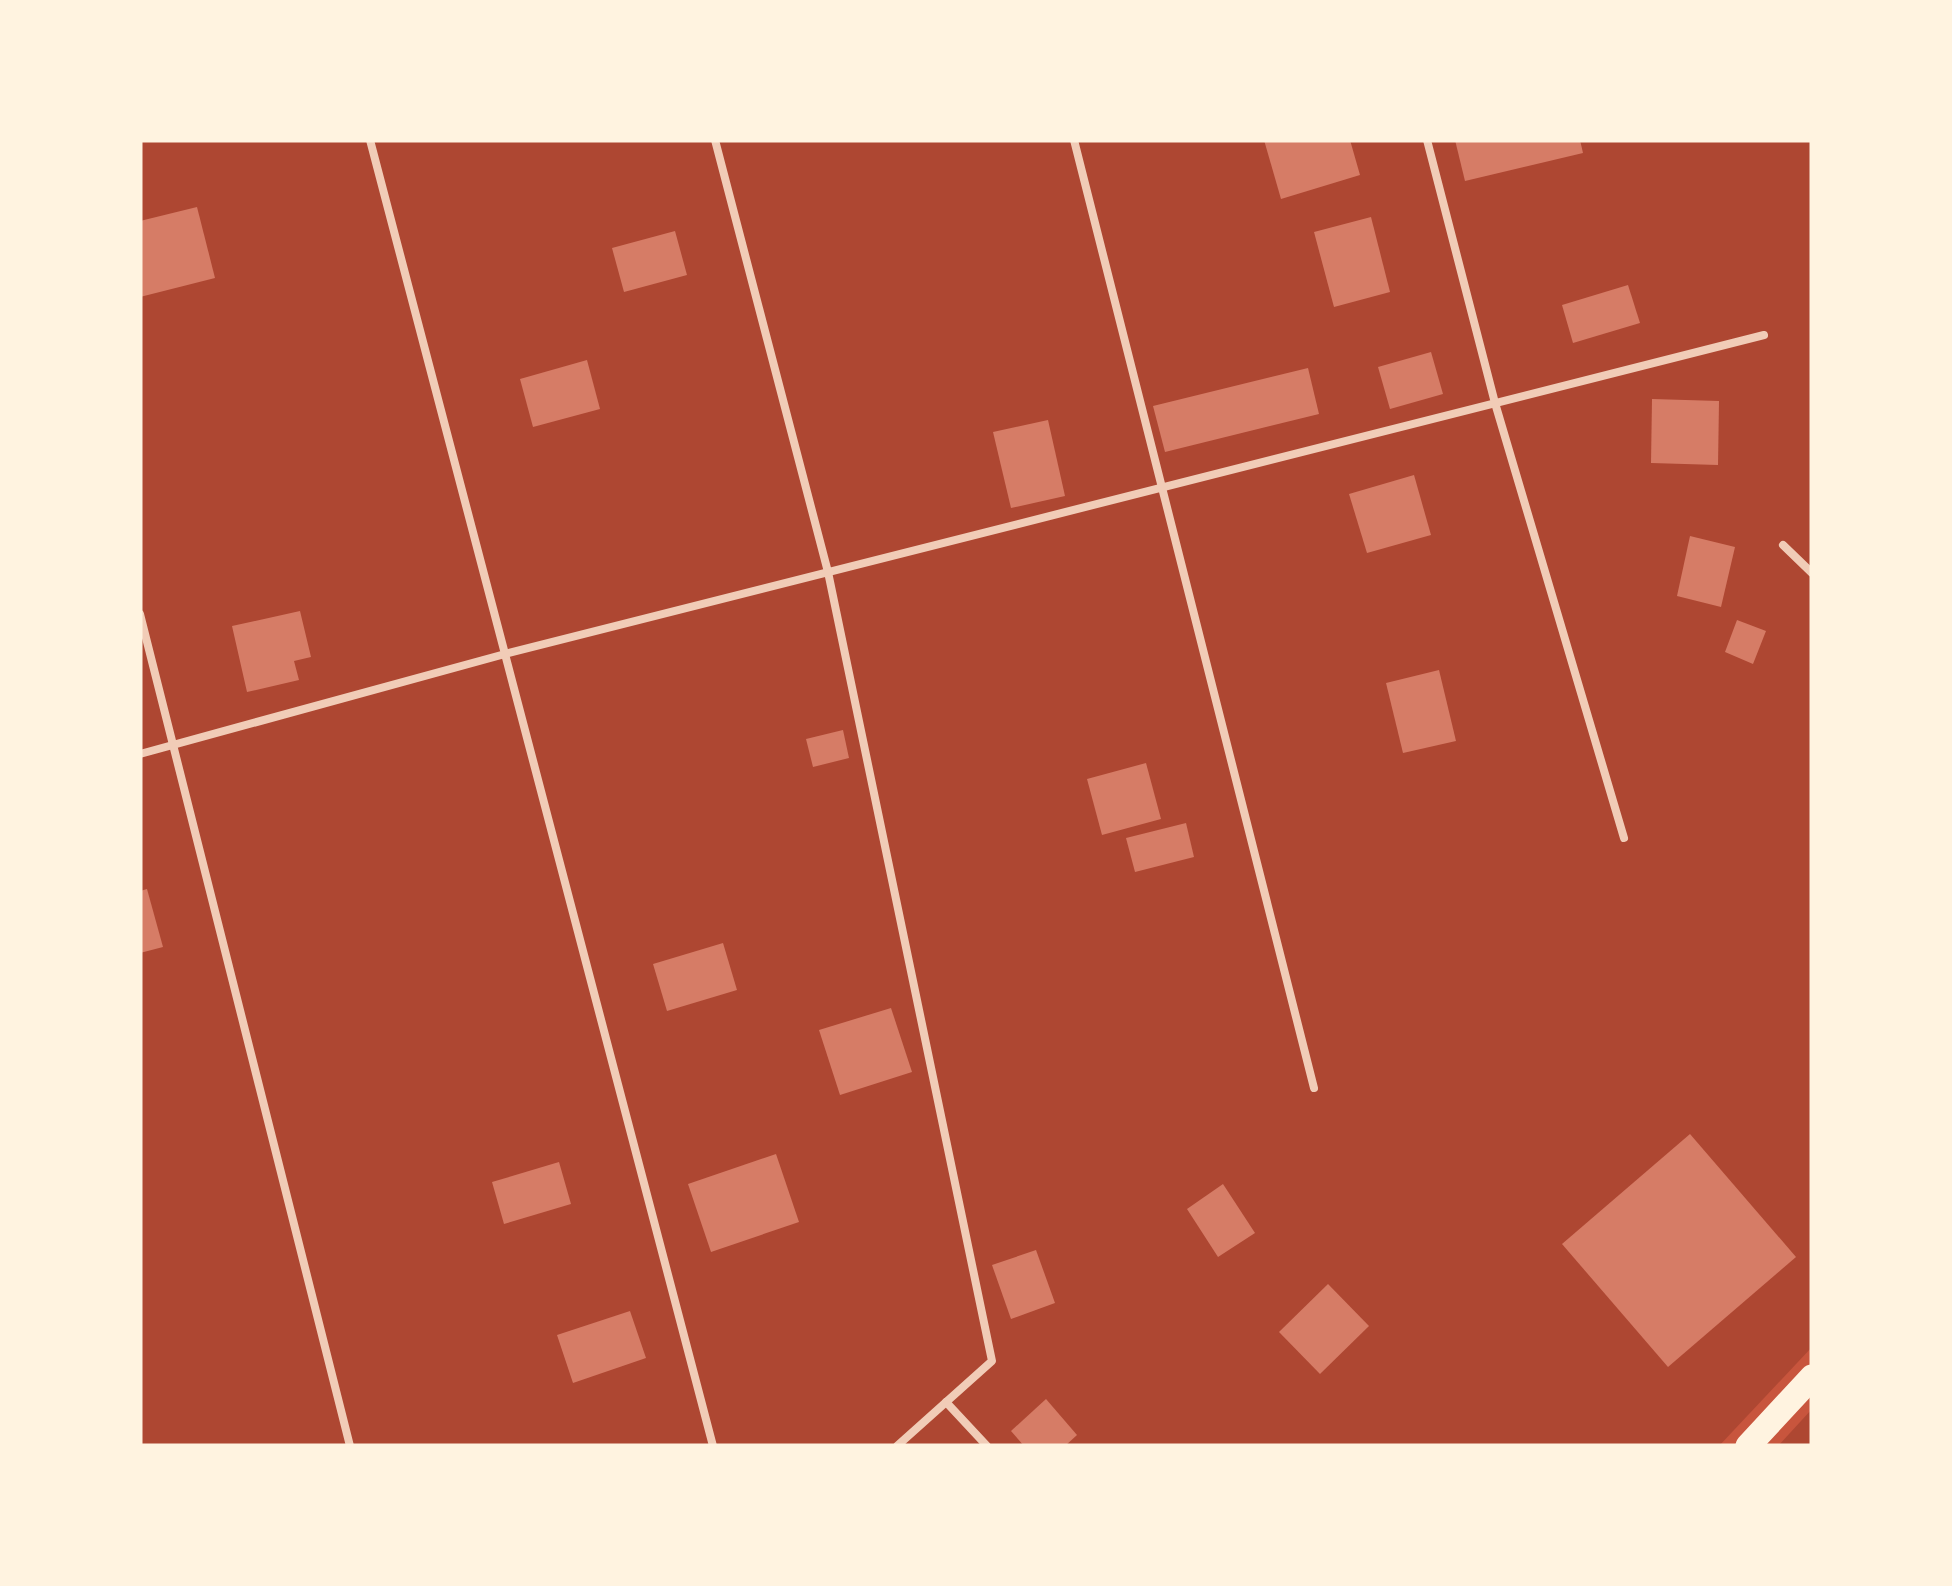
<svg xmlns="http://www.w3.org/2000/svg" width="1952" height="1586" viewBox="0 0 1952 1586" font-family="Lora,serif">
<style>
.green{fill:#ae4732}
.building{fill:#d67c66}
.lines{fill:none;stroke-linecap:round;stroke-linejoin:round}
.service{stroke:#f1ccb7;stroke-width:8}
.primary{stroke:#fff3e0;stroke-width:25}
</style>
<rect width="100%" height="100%" fill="#c8553d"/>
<g class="green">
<path d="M 140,140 L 1812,140 L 1812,1347 L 1719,1446 L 140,1446 Z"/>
<path d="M 1812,1409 L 1812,1446 L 1778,1446 Z"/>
</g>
<g class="building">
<path d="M 1264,140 L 1350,140 L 1360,175 L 1281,199 Z"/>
<path d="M 1455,140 L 1580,140 L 1583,153 L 1465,181 Z"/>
<path d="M 197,207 L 215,278 L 140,297 L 140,221 Z"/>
<path d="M 1371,217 L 1390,292 L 1334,307 L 1314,232 Z"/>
<path d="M 675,231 L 687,275 L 624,292 L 612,248 Z"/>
<path d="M 1628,285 L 1640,323 L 1573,343 L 1562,305 Z"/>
<path d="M 1431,352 L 1443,394 L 1390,409 L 1378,367 Z"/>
<path d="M 587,360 L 600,409 L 533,427 L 520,379 Z"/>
<path d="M 1308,368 L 1319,414 L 1165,452 L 1153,406 Z"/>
<path d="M 1652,399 L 1719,401 L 1718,465 L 1651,463 Z"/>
<path d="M 1048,420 L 1065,496 L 1011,508 L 993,432 Z"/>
<path d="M 1414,475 L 1431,535 L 1367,553 L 1349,494 Z"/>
<path d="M 1690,536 L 1735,547 L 1721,607 L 1677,596 Z"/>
<path d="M 300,611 L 311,657 L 294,661 L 299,680 L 247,692 L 232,626 Z"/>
<path d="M 1737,620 L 1766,631 L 1753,664 L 1725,652 Z"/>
<path d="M 1439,670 L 1456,741 L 1403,753 L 1386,683 Z"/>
<path d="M 843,730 L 849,758 L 813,767 L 806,739 Z"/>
<path d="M 1146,763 L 1161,819 L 1102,835 L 1087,779 Z"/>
<path d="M 1186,823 L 1194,857 L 1135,872 L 1126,838 Z"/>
<path d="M 147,889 L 163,947 L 140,953 L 140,891 Z"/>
<path d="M 723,943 L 737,990 L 667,1011 L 653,964 Z"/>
<path d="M 891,1008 L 912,1072 L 840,1095 L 819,1030 Z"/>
<path d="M 1690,1134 L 1796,1257 L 1668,1367 L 1562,1244 Z"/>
<path d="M 776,1154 L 799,1222 L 711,1252 L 688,1184 Z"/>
<path d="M 559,1162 L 571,1204 L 504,1224 L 492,1182 Z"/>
<path d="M 1223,1184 L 1255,1233 L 1218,1257 L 1187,1209 Z"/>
<path d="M 1036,1250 L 1055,1303 L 1011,1319 L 992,1265 Z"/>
<path d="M 1328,1284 L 1369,1326 L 1320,1374 L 1279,1332 Z"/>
<path d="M 630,1311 L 646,1358 L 573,1383 L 557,1335 Z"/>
<path d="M 1046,1399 L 1077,1435 L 1065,1446 L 1024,1446 L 1011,1431 Z"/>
</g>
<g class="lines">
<g class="service">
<path d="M 370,140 L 713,1446"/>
<path d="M 715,140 L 828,572 L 992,1361 L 897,1446"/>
<path d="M 1074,140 L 1314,1088"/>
<path d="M 1427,140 L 1495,403 L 1624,838"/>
<path d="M 1783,545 L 1812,573"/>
<path d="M 140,614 L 350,1446"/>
<path d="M 140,754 L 505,654 L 1764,335"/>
<path d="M 946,1402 L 987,1446"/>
</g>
<path class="primary" d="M 1748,1446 L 1812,1377"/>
</g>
<rect width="1952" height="1586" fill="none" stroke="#fff3e0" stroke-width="285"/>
</svg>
